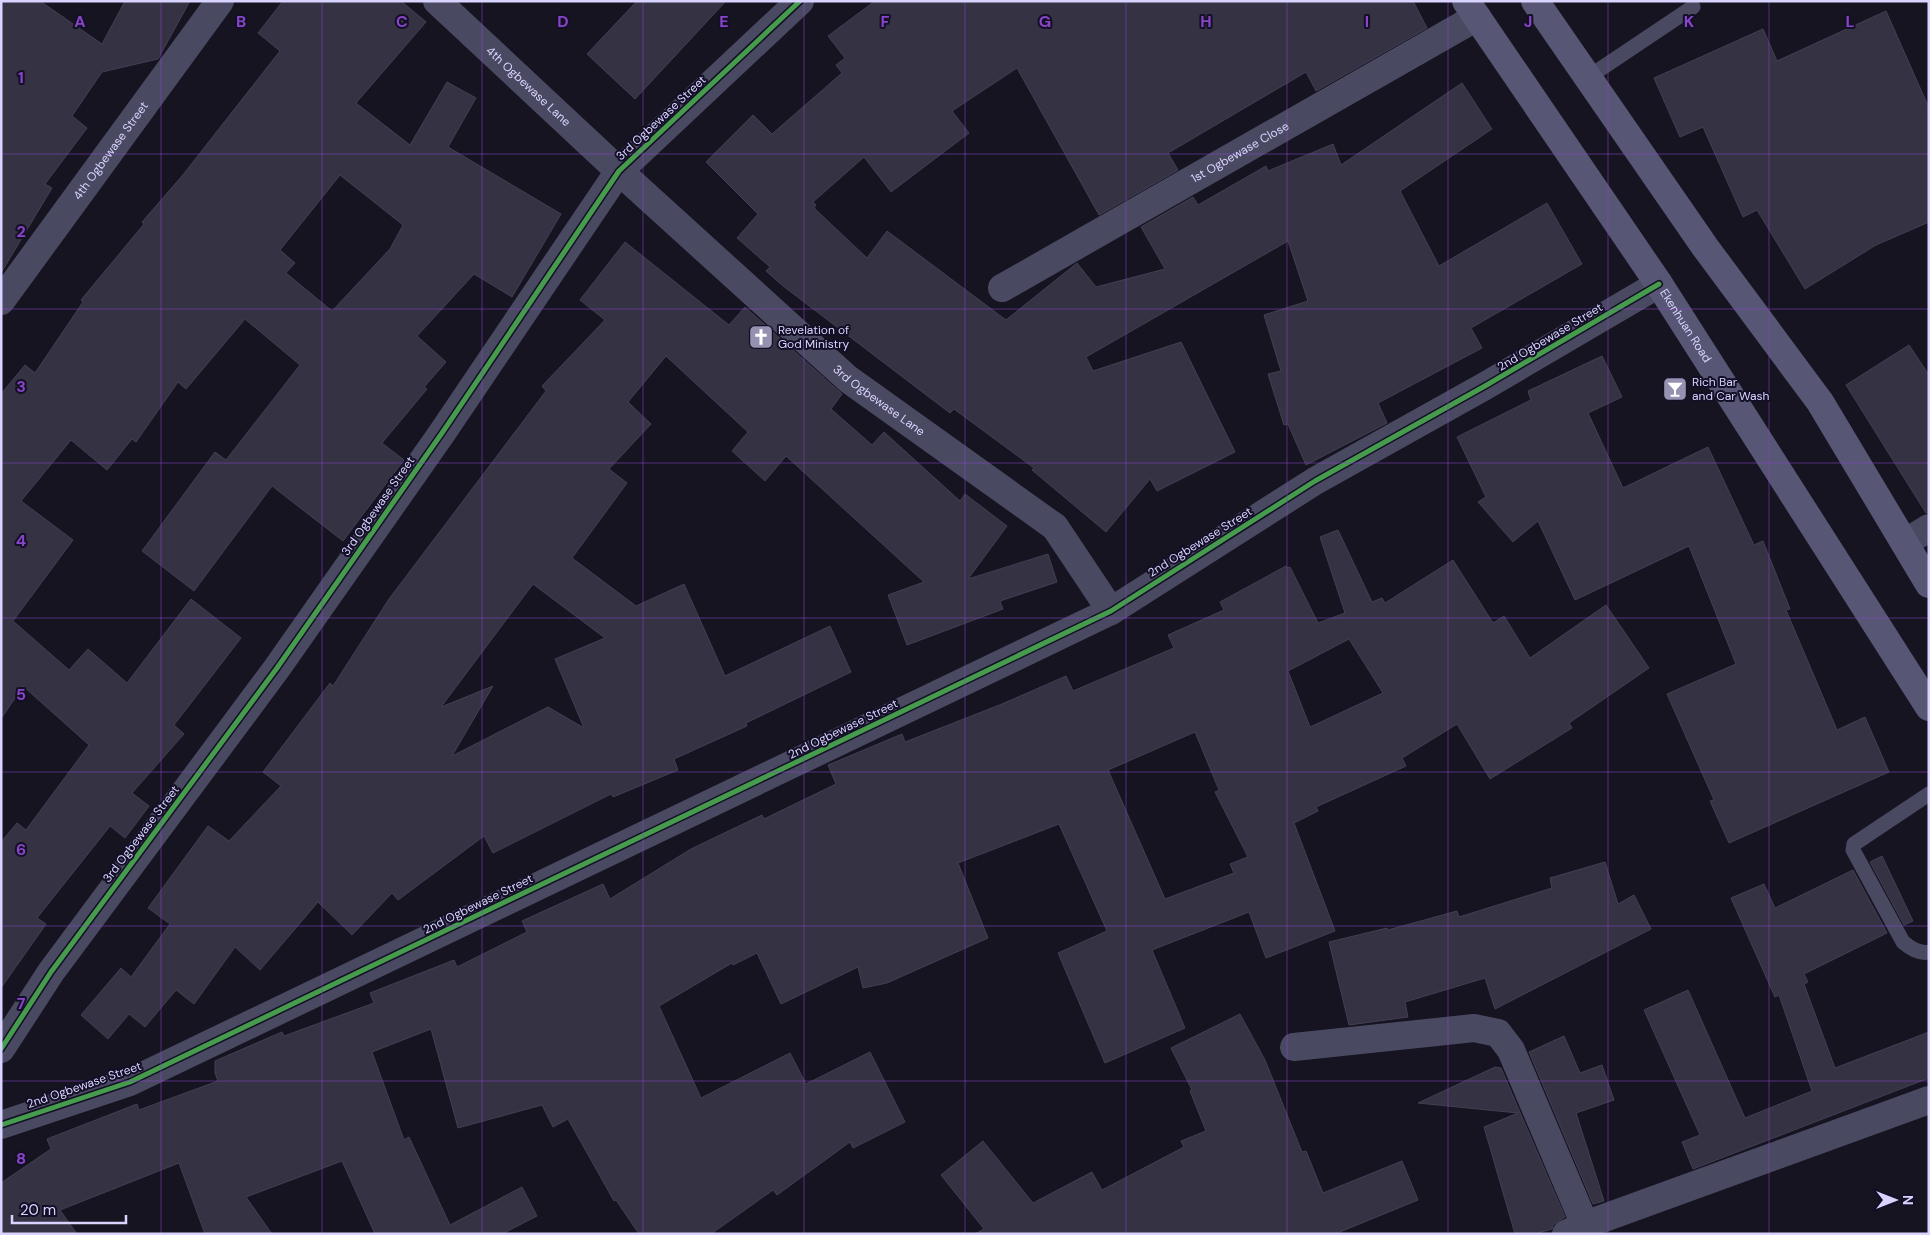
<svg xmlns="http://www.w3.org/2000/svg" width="1930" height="1235" viewBox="0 0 1930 1235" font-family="'DM Sans',sans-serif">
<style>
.building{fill:#343243;stroke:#433f54;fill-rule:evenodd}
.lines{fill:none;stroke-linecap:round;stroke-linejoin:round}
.service{stroke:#4a4962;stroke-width:15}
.minor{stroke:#4a4962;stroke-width:28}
.secondary{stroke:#575674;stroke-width:28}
.cycleway-casing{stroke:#130f26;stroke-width:8}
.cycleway{stroke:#469c4c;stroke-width:5}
.grid{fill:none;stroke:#8945c9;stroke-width:1;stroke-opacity:0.55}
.labels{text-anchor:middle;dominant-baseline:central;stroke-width:4;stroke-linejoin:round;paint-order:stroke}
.street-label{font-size:12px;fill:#d9d4ff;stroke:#130f26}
.poi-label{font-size:12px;fill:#d9d4ff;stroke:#130f26;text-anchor:start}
.grid-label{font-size:16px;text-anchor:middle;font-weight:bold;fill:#8945c9;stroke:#130f26;stroke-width:4;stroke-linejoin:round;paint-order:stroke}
</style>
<rect width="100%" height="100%" fill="#161421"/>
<g class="building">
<path d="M 1,1 L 40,1 L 102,44 L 125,1 L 190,1 L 158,59 L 102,72 L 72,116 L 87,128 L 45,184 L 52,188 L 1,273 Z"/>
<path d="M 283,1 L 401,1 L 426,22 L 356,103 L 410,145 L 447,82 L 476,98 L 448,147 L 561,214 L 512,297 L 474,274 L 417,336 L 446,362 L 424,387 L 427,389 L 382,443 L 404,460 L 343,541 L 272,486 L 194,591 L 142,551 L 215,452 L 226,460 L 300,365 L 245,319 L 186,389 L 178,382 L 136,442 L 132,439 L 107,470 L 71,440 L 21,501 L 73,540 L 13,621 L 69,670 L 88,649 L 127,683 L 191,599 L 241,638 L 174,725 L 184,734 L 132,793 L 149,806 L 125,838 L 110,826 L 37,918 L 46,924 L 1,988 L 1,842 L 17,823 L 26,830 L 89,745 L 23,686 L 1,719 L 1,394 L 25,365 L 35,373 L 83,302 L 81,300 L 144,224 L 142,222 L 182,176 L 280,51 L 258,33 ZM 340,175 L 403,225 L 390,249 L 332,311 L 286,273 L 295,263 L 280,250 Z"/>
<path d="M 637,1 L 726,1 L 635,99 L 587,54 Z"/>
<path d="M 875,1 L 1413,1 L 1427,28 L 1316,91 L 1306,72 L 1168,153 L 1178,170 L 1099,215 L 1017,68 L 952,111 L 969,133 L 891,192 L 864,157 L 813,202 L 816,205 L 814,208 L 867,258 L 887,231 L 1006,320 L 1077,263 L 1096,287 L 1165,269 L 1141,227 L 1193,197 L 1198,205 L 1266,166 L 1268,171 L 1333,144 L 1341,165 L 1462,83 L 1492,129 L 1400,191 L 1439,266 L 1547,203 L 1582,264 L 1471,328 L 1482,348 L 1378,403 L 1387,423 L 1306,465 L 1288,424 L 1284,425 L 1268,374 L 1281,371 L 1264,315 L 1308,301 L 1288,241 L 1086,357 L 1093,371 L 1181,342 L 1235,452 L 1157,491 L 1150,479 L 1106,532 L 1032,470 L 1034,468 L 954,409 L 950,413 L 783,286 L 766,271 L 770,267 L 737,238 L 758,214 L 706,162 L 753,115 L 772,134 L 842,73 L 836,65 L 845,58 L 828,36 Z"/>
<path d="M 1886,11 L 1929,108 L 1929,222 L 1876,245 L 1805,289 L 1757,210 L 1743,217 L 1703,127 L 1680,137 L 1654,78 L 1763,29 L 1777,61 Z"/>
<path d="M 625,242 L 729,325 L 745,307 L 842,394 L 831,409 L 872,445 L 884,432 L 960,501 L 965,494 L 1007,526 L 968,579 L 1048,554 L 1057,582 L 1000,601 L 1003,609 L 907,645 L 888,595 L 924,582 L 786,456 L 765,481 L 732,451 L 748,432 L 666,356 L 628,402 L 651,424 L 609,469 L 627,483 L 572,558 L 636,606 L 684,584 L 725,676 L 830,626 L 851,672 L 746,723 L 747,726 L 674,759 L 678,770 L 613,797 L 611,794 L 493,853 L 484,836 L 398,900 L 392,893 L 352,935 L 318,902 L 260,970 L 235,947 L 194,1004 L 176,990 L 145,1027 L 129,1014 L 108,1039 L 81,1015 L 121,968 L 131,977 L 170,924 L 148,908 L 208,826 L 229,841 L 281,786 L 263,772 L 330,683 L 333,686 L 389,599 L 546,391 L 542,386 L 605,320 L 580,300 ZM 533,584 L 605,638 L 555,659 L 584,728 L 548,707 L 452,756 L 493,686 L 441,707 Z"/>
<path d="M 1909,345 L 1929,375 L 1929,512 L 1926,513 L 1846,385 Z"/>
<path d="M 1602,356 L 1622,397 L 1588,413 L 1623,488 L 1708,447 L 1754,545 L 1763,541 L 1790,609 L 1786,610 L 1837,730 L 1865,717 L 1889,772 L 1729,843 L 1710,801 L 1714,800 L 1667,694 L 1736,664 L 1689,546 L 1575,600 L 1538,521 L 1513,542 L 1478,502 L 1486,497 L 1457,437 L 1531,400 L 1528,391 Z"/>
<path d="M 1338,530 L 1372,602 L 1382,598 L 1385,603 L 1453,560 L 1493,623 L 1504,616 L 1530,658 L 1606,605 L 1649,668 L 1569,723 L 1572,728 L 1490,779 L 1457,724 L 1402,758 L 1406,766 L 1316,807 L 1318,811 L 1294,823 L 1335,931 L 1266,958 L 1249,912 L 1152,950 L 1185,1028 L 1105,1063 L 1058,953 L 1107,931 L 1059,824 L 958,863 L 988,938 L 887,983 L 863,988 L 858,967 L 781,1004 L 757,953 L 733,965 L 732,963 L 659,1006 L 701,1098 L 790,1053 L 806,1084 L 870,1052 L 905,1122 L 853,1148 L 850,1142 L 777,1195 L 773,1190 L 711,1234 L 639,1234 L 616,1200 L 614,1201 L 568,1119 L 553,1127 L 542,1105 L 458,1128 L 431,1029 L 372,1052 L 404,1140 L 409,1137 L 450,1225 L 522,1187 L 537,1216 L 502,1234 L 375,1234 L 342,1161 L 246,1197 L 272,1234 L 205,1234 L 179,1163 L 60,1210 L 77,1234 L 1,1234 L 1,1183 L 51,1149 L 47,1139 L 137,1104 L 139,1110 L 218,1081 L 215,1073 L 215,1061 L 282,1032 L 284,1036 L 374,1003 L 370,993 L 454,960 L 457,967 L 527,932 L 522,921 L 603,884 L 610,899 L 691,849 L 762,815 L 764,819 L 836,784 L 828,765 L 902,734 L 905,742 L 1002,704 L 1066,676 L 1073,691 L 1174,648 L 1168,635 L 1224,610 L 1220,602 L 1286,566 L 1287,568 L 1290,567 L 1318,623 L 1345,613 L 1320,537 ZM 1349,639 L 1383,693 L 1310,727 L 1288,671 ZM 1195,732 L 1219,790 L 1215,792 L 1248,857 L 1230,864 L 1234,873 L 1165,899 L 1108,770 Z"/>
<path d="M 1882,856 L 1913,921 L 1904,925 L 1870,862 Z"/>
<path d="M 1605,862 L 1618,904 L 1634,895 L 1651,929 L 1495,1009 L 1485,978 L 1405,1002 L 1408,1017 L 1349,1025 L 1329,942 L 1387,928 L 1388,930 L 1457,911 L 1459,917 L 1552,888 L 1550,878 Z"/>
<path d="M 1853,870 L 1887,933 L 1804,974 L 1808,982 L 1804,984 L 1835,1068 L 1929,1032 L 1929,1078 L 1693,1169 L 1682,1142 L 1700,1135 L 1644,1010 L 1688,990 L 1745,1118 L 1812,1091 L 1779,995 L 1775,997 L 1731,898 L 1764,884 L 1775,908 Z"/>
<path d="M 1240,1014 L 1265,1060 L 1302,1152 L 1306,1151 L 1323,1193 L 1402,1161 L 1418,1200 L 1335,1234 L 975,1234 L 984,1229 L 941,1175 L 983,1141 L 1033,1203 L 1092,1172 L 1102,1190 L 1184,1147 L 1181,1141 L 1206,1131 L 1190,1091 L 1192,1090 L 1171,1048 Z"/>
<path d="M 1564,1036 L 1580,1073 L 1602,1065 L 1614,1100 L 1576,1113 L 1604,1201 L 1593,1204 L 1529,1052 Z"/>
<path d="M 1495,1067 L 1501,1068 L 1565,1217 L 1553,1225 L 1552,1229 L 1535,1234 L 1515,1234 L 1484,1127 L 1518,1113 L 1418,1103 Z"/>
</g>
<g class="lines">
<g class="service">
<path d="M 1587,78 L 1693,7"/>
<path d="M 1929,794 L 1854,844 L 1853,850 L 1903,942 C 1910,948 1920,954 1929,952"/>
</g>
<g class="minor">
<path id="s1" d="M 437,1 L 619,171 L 848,379 L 1055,527 L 1111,611"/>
<path id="s2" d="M 1002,288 L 1477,17"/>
<path id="s3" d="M 1,301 L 220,1"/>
<path d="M 1906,542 L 1929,528"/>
<path d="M 1294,1047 L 1474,1028 L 1498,1033 L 1511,1050 L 1585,1225"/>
<path d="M 1,1049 L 51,972 L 277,668 L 442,433 L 619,171 L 800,1"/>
<path d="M 1,1125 L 130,1082 L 1111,611 L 1315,481 L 1485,386 L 1659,284"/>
<path d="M 1566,1234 L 1585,1225 L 1929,1100"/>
</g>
<g class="secondary">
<path id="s4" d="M 1466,1 L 1659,284 L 1929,707"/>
<path d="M 1535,1 L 1705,247 L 1820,402 L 1929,584"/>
</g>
<defs>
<g id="cycleway">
<path d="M 1,1049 L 51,972 L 277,668 L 442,433 L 619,171 L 800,1"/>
<path d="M 1,1125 L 130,1082 L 1111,611 L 1315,481 L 1485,386 L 1659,284"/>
</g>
</defs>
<use href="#cycleway" class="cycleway-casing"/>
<use href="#cycleway" class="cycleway"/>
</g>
<path class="grid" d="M 161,1 L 161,1234M 322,1 L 322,1234M 482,1 L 482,1234M 643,1 L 643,1234M 804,1 L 804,1234M 965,1 L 965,1234M 1126,1 L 1126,1234M 1287,1 L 1287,1234M 1448,1 L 1448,1234M 1608,1 L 1608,1234M 1769,1 L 1769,1234M 1,154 L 1929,154M 1,309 L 1929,309M 1,463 L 1929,463M 1,618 L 1929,618M 1,772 L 1929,772M 1,926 L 1929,926M 1,1081 L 1929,1081"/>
<defs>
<symbol id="church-square" viewBox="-11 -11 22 22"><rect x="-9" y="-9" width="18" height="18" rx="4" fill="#9591b1" stroke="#130f26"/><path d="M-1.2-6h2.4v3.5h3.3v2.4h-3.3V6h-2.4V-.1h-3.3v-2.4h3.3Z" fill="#fff"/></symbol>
<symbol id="bar-square" viewBox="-11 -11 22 22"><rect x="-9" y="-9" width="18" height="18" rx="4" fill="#9591b1" stroke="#130f26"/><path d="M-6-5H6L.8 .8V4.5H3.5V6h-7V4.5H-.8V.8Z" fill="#fff"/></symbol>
</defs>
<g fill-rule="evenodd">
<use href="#church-square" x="747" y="323" width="28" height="28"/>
<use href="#bar-square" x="1661" y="375" width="28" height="28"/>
</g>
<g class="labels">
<g class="street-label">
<text stroke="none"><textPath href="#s1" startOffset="125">4th Ogbewase Lane</textPath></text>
<text transform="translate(661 118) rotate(-43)">3rd Ogbewase Street</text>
<text stroke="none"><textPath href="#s3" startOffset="186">4th Ogbewase Street</textPath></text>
<text stroke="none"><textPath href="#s2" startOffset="274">1st Ogbewase Close</textPath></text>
<text stroke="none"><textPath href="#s4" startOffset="392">Ekenhuan Road</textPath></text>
<text transform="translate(1550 337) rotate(-31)">2nd Ogbewase Street</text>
<text stroke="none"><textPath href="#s1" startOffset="596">3rd Ogbewase Lane</textPath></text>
<text transform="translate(378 506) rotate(-55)">3rd Ogbewase Street</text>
<text transform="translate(1200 542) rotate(-32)">2nd Ogbewase Street</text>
<text transform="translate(843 729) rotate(-26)">2nd Ogbewase Street</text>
<text transform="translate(141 834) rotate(-53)">3rd Ogbewase Street</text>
<text transform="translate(478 904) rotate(-26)">2nd Ogbewase Street</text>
<text transform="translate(84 1085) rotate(-19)">2nd Ogbewase Street</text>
</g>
<g class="poi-label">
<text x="778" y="330">Revelation of<tspan x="778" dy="14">God Ministry</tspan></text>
<text x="1692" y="382">Rich Bar<tspan x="1692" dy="14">and Car Wash</tspan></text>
</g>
</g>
<g class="grid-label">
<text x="80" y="27">A</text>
<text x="241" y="27">B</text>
<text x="402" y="27">C</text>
<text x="563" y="27">D</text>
<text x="724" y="27">E</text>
<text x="885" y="27">F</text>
<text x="1045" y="27">G</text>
<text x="1206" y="27">H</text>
<text x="1367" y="27">I</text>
<text x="1528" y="27">J</text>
<text x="1689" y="27">K</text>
<text x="1850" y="27">L</text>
<text x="21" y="83">1</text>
<text x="21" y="237">2</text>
<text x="21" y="392">3</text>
<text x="21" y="546">4</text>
<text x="21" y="700">5</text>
<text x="21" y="855">6</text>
<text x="21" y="1009">7</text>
<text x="21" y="1164">8</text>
</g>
<rect width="1930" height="1235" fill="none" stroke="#d9d4ff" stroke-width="5"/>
<g transform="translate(1895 1200) rotate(90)" stroke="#130f26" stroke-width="4" paint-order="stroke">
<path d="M0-4L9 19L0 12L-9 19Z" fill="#d9d4ff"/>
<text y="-8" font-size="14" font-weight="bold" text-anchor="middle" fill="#d9d4ff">N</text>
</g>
<path d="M12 1215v8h114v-8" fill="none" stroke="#d9d4ff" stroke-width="2.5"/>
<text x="20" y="1215" font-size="15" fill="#d9d4ff" stroke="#130f26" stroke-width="4" paint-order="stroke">20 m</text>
</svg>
